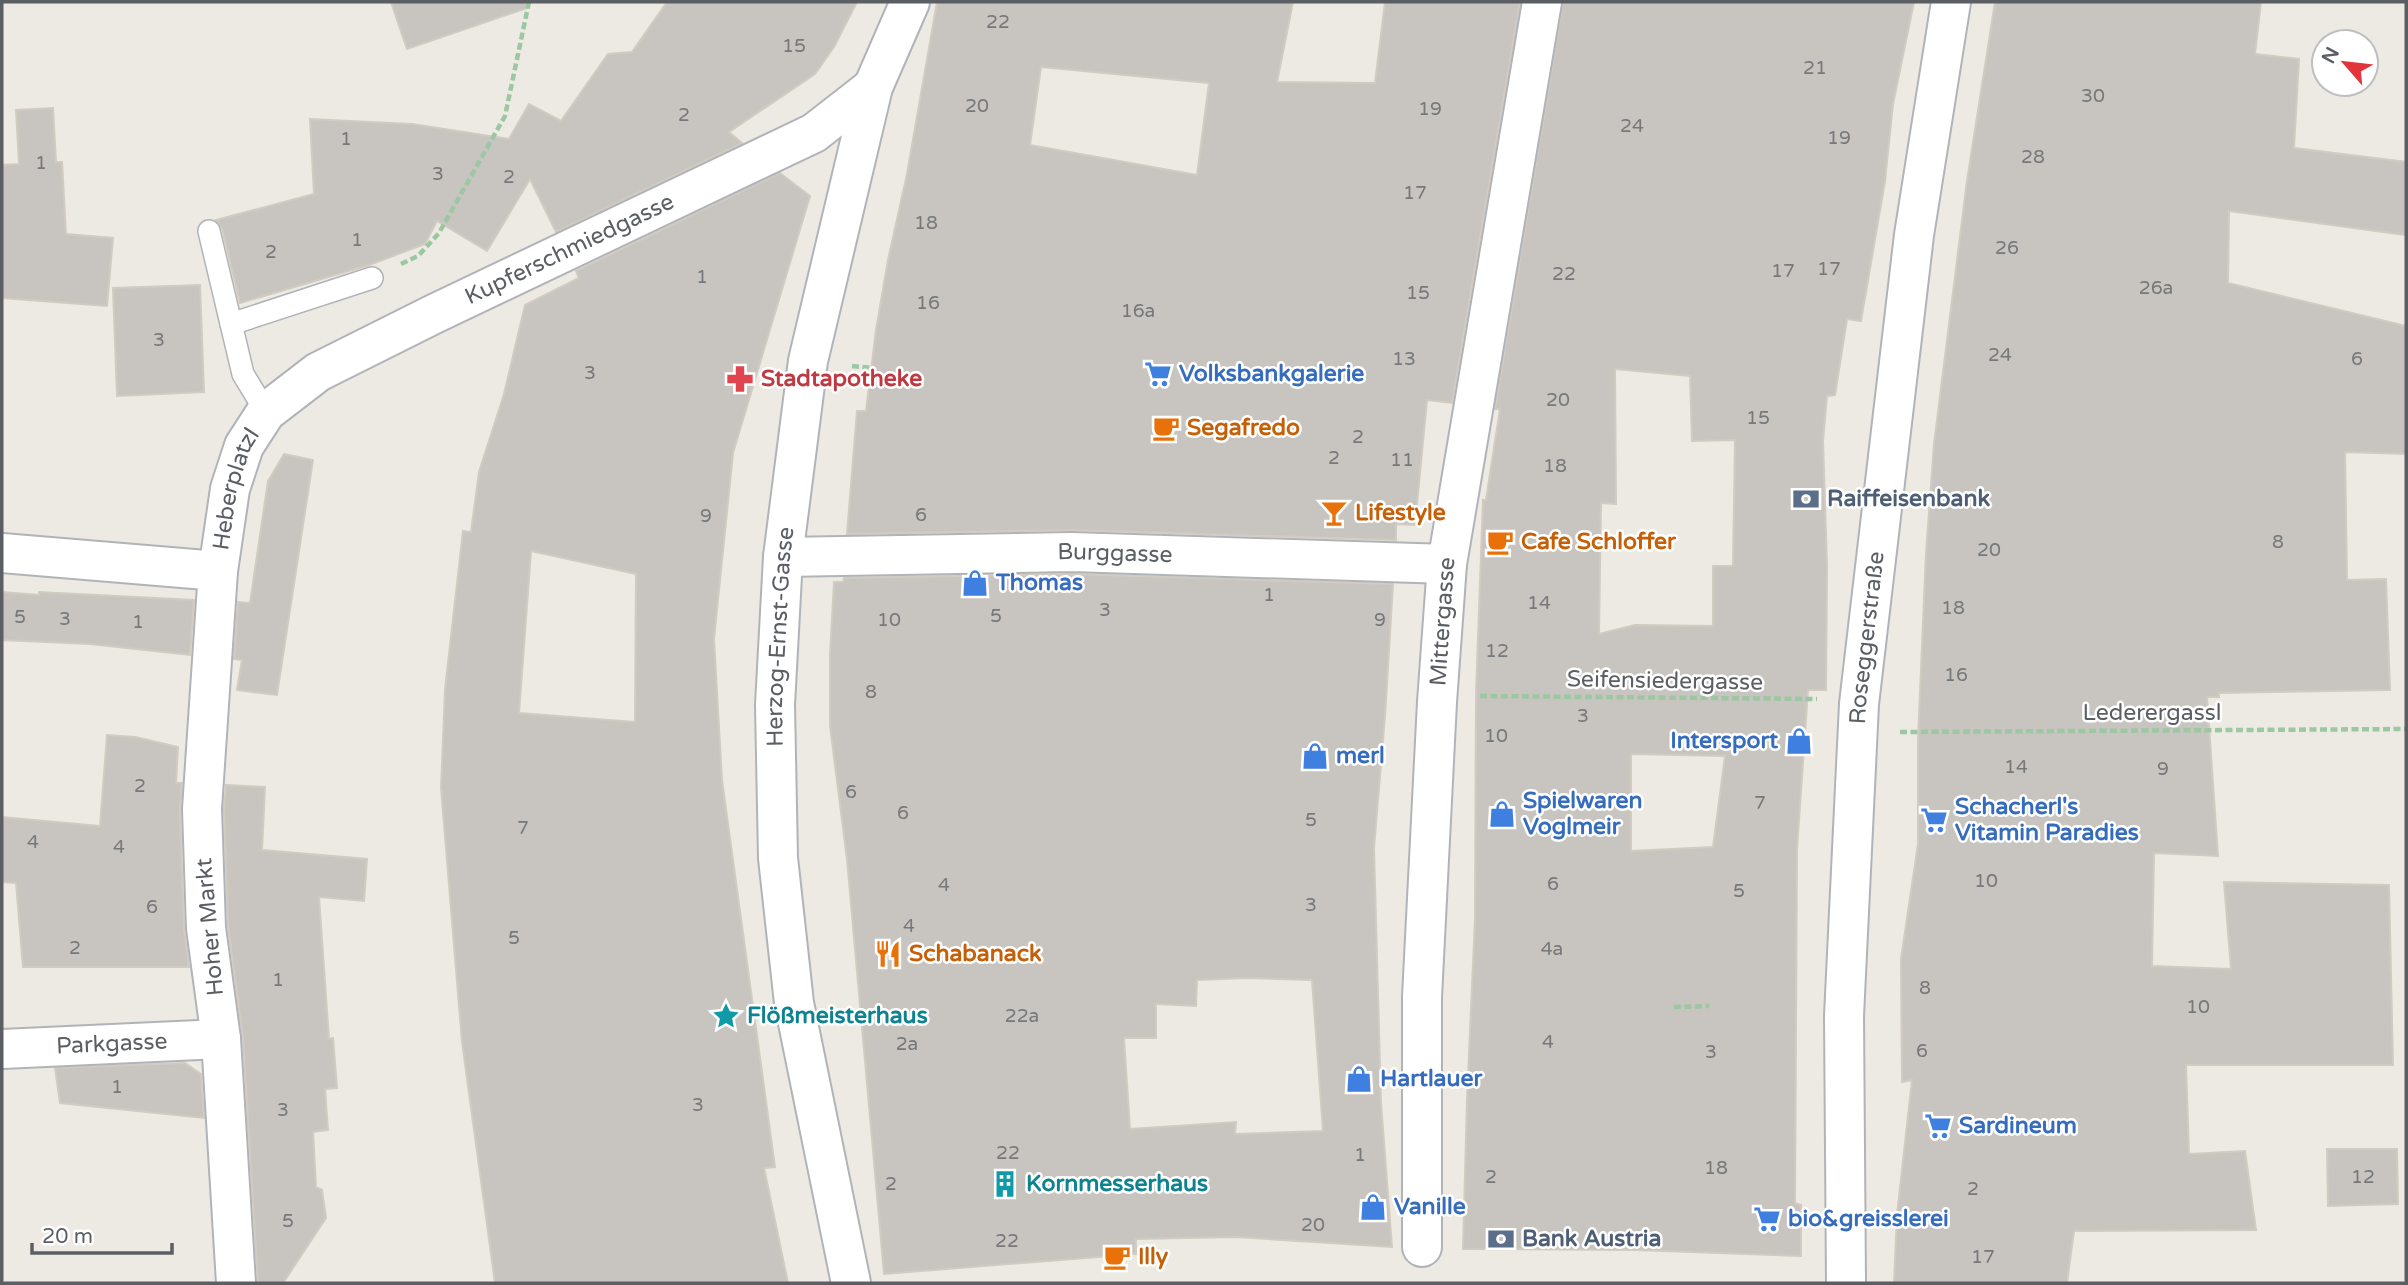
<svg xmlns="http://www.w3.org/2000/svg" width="2408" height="1285" viewBox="0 0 2408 1285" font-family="'Varela Round',sans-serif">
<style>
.building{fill:#c8c5c0;stroke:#d1cbc1;stroke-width:2;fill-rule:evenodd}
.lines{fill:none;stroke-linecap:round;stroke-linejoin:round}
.lane-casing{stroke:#b0b4b8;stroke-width:24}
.street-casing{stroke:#b0b4b8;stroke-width:42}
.path{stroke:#9bc7a2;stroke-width:4.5;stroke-dasharray:7 3.5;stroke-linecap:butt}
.lane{stroke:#fff;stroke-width:21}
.street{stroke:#fff;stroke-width:38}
.labels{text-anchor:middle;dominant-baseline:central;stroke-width:5;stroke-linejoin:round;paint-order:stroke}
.number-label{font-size:19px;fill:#76787a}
.street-label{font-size:23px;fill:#5b5f63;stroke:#fff}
.shop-label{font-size:23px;font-weight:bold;fill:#366cbe;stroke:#fff;text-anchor:start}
.health-label{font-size:23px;font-weight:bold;fill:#be3a42;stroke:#fff;text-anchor:start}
.food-label{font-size:23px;font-weight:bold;fill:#c56008;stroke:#fff;text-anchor:start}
.service-label{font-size:23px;font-weight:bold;fill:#4e5e75;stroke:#fff;text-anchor:start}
.culture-label{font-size:23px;font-weight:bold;fill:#0d838f;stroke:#fff;text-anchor:start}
</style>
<rect width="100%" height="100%" fill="#edeae3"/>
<g class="building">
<path d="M 391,2 L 526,2 L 527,8 L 407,49 Z"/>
<path d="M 667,2 L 857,2 L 834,47 L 815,74 L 729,132 L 742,143 L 556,232 L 530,179 L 487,251 L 437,221 L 425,244 L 369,265 L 240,303 L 222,228 L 216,220 L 314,194 L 310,119 L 412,124 L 509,139 L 529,104 L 561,121 L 608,54 L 632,52 Z"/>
<path d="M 937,2 L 1293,2 L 1277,82 L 1375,83 L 1385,2 L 1520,2 L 1452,403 L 1427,400 L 1415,525 L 1396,524 L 1396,540 L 1073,530 L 847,534 L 857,411 L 866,411 L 876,330 L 888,260 L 907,174 ZM 1041,67 L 1209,83 L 1197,175 L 1030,145 Z"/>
<path d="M 1563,2 L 1914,2 L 1893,104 L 1885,181 L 1861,321 L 1847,319 L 1835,395 L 1827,396 L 1823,441 L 1827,566 L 1826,690 L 1808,690 L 1797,849 L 1795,1203 L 1801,1205 L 1801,1256 L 1636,1250 L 1463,1249 L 1467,1099 L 1475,919 L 1476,693 L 1483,500 L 1486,500 L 1500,409 L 1495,409 ZM 1615,369 L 1690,376 L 1692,441 L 1735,440 L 1733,566 L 1713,566 L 1713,626 L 1635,625 L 1599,634 L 1601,503 L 1616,504 ZM 1631,754 L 1725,756 L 1713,847 L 1631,851 Z"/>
<path d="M 1995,2 L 2261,2 L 2255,54 L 2299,59 L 2294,148 L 2406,162 L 2406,235 L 2229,211 L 2228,283 L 2406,326 L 2406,454 L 2345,452 L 2347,580 L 2386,579 L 2390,690 L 2219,693 L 2219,697 L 2207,697 L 2218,856 L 2154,853 L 2152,966 L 2231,969 L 2224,882 L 2389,885 L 2393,1065 L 2186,1065 L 2189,1154 L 2245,1151 L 2256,1230 L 2074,1231 L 2067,1283 L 1894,1283 L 1897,1215 L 1912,1080 L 1902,1082 L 1901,959 L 1918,844 L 1918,739 L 1926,553 L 1934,444 L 1967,181 Z"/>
<path d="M 53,108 L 56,162 L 62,162 L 66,234 L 113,238 L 107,306 L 2,298 L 2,165 L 19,164 L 16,110 Z"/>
<path d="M 780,173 L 810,196 L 733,453 L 714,639 L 722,780 L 775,1167 L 764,1168 L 788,1283 L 495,1283 L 462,1042 L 441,788 L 445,689 L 463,531 L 471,532 L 479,472 L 504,394 L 525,305 L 579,278 L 576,271 ZM 531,551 L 636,574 L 635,722 L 519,713 Z"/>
<path d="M 200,285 L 204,392 L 117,396 L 113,288 Z"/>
<path d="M 284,454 L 313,460 L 277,695 L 237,690 L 242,660 L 234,659 L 238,602 L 250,603 L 268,481 Z"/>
<path d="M 1072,574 L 1393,584 L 1385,716 L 1374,848 L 1381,1103 L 1392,1247 L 1236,1237 L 1136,1239 L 1136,1254 L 884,1274 L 847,859 L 830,726 L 830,655 L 834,582 L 843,582 L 844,578 ZM 1246,978 L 1312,980 L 1323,1131 L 1235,1134 L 1236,1122 L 1130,1129 L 1124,1038 L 1156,1038 L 1156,1004 L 1196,1006 L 1197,980 Z"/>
<path d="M 2,592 L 39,595 L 39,592 L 194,600 L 190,655 L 90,644 L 2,640 Z"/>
<path d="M 107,735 L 135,737 L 178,747 L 176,783 L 182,783 L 180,810 L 184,929 L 189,967 L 23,967 L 16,883 L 2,882 L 2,817 L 100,826 Z"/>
<path d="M 226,785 L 265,787 L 262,850 L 367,859 L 364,901 L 319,897 L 329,1039 L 333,1038 L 337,1088 L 325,1089 L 328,1130 L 313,1132 L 316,1187 L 322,1190 L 326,1218 L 283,1283 L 258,1283 L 243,1038 L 228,926 L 224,809 Z"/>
<path d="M 185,1063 L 201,1074 L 204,1118 L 60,1103 L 55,1068 Z"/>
<path d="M 2327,1149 L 2397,1149 L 2398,1204 L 2328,1206 Z"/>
</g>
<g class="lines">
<defs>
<g id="lane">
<path d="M 209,231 L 243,374 L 266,412"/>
<path d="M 231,324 L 372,278"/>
</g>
<g id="street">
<path d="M 2,553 L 218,571"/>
<path id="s1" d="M 783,557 L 1072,552 L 1447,564"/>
<path id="s2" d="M 2,1049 L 221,1039"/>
<path id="s3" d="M 1422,1247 L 1422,997 L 1437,702 L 1447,564 L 1542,2"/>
<path id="s4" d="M 236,1283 L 221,1039 L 206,928 L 202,809 L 218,571 L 230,489 L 244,446 L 266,412 L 318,372 L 434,314 L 814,133 L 873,87"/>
<path id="s5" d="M 851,1283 L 794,1003 L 778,858 L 775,705 L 783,557 L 808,361 L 873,87 L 910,2"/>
<path id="s6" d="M 1846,1283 L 1844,1016 L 1859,704 L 1914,235 L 1951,2"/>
</g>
</defs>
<use href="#lane" class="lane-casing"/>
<use href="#street" class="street-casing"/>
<g class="path">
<path d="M 401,264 L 418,256 L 439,233 L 505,116 L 529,2"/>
<path d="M 852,366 L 872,368"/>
<path d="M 1480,696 L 1817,699"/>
<path d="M 1900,732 L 2406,729"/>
<path d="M 1674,1007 L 1709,1006"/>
</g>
<use href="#lane" class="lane"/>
<use href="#street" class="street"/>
</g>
<defs>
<symbol id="supermarket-bare" viewBox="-9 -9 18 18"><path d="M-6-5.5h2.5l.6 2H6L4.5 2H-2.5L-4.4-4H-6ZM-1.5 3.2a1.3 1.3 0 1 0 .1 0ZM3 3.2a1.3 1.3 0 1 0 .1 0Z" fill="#3f7fe0" stroke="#fff" stroke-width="2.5" paint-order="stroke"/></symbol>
<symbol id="pharmacy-bare" viewBox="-9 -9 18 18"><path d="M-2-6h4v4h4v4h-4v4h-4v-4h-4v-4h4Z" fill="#e0444e" stroke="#fff" stroke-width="2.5" paint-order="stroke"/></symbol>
<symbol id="cafe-bare" viewBox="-9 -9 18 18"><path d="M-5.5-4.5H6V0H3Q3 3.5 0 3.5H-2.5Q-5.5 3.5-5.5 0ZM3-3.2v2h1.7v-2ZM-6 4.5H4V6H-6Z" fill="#e8710a" stroke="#fff" stroke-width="2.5" paint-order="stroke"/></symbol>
<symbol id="bank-bare" viewBox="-9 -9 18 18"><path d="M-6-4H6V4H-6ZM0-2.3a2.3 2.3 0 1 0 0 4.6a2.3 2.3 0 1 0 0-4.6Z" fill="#5c6f8a" stroke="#fff" stroke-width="2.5" paint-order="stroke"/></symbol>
<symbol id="bar-bare" viewBox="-9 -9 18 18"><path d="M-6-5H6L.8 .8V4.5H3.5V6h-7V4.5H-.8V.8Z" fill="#e8710a" stroke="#fff" stroke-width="2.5" paint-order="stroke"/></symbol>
<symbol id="shop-bare" viewBox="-9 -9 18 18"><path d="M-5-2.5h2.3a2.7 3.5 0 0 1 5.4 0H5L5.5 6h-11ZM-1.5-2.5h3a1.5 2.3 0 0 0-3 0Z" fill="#3f7fe0" stroke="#fff" stroke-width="2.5" paint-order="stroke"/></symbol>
<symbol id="restaurant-bare" viewBox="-9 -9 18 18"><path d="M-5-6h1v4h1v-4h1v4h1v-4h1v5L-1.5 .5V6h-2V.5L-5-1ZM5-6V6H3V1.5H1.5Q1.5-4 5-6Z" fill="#e8710a" stroke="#fff" stroke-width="2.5" paint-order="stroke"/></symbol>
<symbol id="sight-bare" viewBox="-9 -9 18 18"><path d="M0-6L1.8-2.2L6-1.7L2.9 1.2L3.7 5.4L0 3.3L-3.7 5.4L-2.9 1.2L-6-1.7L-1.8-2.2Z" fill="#0f9aa8" stroke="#fff" stroke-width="2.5" paint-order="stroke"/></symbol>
<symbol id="building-bare" viewBox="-9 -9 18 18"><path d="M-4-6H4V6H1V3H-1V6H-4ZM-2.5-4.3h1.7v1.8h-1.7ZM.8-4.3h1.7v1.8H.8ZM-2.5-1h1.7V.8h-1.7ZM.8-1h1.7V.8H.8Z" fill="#0f9aa8" stroke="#fff" stroke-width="2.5" paint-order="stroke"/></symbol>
</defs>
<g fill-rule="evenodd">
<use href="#supermarket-bare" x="1139" y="355" width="38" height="38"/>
<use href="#pharmacy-bare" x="721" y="360" width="38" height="38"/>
<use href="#cafe-bare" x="1147" y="409" width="38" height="38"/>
<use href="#bank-bare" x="1787" y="480" width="38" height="38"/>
<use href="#bar-bare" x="1315" y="494" width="38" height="38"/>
<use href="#cafe-bare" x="1481" y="523" width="38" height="38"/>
<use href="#shop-bare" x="956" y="564" width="38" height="38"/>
<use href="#shop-bare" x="1780" y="722" width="38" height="38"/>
<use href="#shop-bare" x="1296" y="737" width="38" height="38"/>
<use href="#shop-bare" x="1483" y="795" width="38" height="38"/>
<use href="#supermarket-bare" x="1915" y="801" width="38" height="38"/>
<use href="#restaurant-bare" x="869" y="935" width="38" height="38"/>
<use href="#sight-bare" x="707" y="997" width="38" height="38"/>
<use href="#shop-bare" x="1340" y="1060" width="38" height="38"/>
<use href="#supermarket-bare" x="1919" y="1107" width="38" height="38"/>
<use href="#building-bare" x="986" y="1165" width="38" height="38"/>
<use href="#shop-bare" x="1354" y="1188" width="38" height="38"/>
<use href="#supermarket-bare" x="1748" y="1200" width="38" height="38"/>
<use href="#bank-bare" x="1482" y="1220" width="38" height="38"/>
<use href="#cafe-bare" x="1098" y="1238" width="38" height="38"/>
</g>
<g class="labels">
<g class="number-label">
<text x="998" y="22">22</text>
<text x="794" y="46">15</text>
<text x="1815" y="68">21</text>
<text x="2093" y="96">30</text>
<text x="977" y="106">20</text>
<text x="1430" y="109">19</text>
<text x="684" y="115">2</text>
<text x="1632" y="126">24</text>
<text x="1839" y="138">19</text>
<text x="346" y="139">1</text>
<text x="2033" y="157">28</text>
<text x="41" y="163">1</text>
<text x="438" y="174">3</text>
<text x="509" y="177">2</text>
<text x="1415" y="193">17</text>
<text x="926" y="223">18</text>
<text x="357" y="240">1</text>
<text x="2007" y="248">26</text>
<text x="271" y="252">2</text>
<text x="1829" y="269">17</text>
<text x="1783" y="271">17</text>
<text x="1564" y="274">22</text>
<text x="702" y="277">1</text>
<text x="2156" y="288">26a</text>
<text x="1418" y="293">15</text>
<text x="928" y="303">16</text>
<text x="1138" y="311">16a</text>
<text x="159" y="340">3</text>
<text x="2000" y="355">24</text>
<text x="1404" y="359">13</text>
<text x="2357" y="359">6</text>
<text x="590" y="373">3</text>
<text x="1558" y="400">20</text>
<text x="1758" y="418">15</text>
<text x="1358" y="437">2</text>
<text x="1334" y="458">2</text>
<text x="1402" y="460">11</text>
<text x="1555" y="466">18</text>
<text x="921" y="515">6</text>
<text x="706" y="516">9</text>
<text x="2278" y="542">8</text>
<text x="1989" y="550">20</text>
<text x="1269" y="595">1</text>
<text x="1539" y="603">14</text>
<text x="1953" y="608">18</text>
<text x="1105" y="610">3</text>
<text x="996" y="616">5</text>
<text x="20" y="617">5</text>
<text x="65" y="619">3</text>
<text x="889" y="620">10</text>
<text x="1380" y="620">9</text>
<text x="138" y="622">1</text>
<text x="1497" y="651">12</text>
<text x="1956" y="675">16</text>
<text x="871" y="692">8</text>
<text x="1583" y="716">3</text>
<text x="1496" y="736">10</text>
<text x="2016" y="767">14</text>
<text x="2163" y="769">9</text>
<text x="140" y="786">2</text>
<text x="851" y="792">6</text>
<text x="1760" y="803">7</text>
<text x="903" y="813">6</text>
<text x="1311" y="820">5</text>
<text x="523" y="828">7</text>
<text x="33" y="842">4</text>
<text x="119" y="847">4</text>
<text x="1986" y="881">10</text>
<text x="1553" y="884">6</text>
<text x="944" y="885">4</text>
<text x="1739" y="891">5</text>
<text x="1311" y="905">3</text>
<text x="152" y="907">6</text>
<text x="909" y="926">4</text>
<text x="514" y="938">5</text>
<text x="75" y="948">2</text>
<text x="1552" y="949">4a</text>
<text x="278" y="980">1</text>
<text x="1925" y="988">8</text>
<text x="2198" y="1007">10</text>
<text x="1022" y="1016">22a</text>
<text x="1548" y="1042">4</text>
<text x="907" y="1044">2a</text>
<text x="1922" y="1051">6</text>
<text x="1711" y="1052">3</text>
<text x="117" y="1087">1</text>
<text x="698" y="1105">3</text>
<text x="283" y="1110">3</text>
<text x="1008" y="1153">22</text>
<text x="1360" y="1155">1</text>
<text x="1716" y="1168">18</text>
<text x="1491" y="1177">2</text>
<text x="2363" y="1177">12</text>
<text x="891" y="1184">2</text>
<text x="1973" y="1189">2</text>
<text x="288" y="1221">5</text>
<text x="1313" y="1225">20</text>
<text x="1007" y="1241">22</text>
<text x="1983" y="1257">17</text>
</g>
<g class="street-label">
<text stroke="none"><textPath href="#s4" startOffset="1228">Kupferschmiedgasse</textPath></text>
<text stroke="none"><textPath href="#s4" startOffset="798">Heberplatzl</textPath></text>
<text stroke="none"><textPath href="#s1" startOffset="332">Burggasse</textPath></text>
<text stroke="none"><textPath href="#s3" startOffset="626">Mittergasse</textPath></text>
<text stroke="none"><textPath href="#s5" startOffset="653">Herzog-Ernst-Gasse</textPath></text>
<text stroke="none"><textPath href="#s6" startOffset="646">Roseggerstraße</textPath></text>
<text transform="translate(1665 681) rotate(1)">Seifensiedergasse</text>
<text x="2152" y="713">Lederergassl</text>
<text transform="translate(210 927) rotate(-95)">Hoher Markt</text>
<text stroke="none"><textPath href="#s2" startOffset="110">Parkgasse</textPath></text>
</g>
<g class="shop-label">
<text x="1179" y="374">Volksbankgalerie</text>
<text x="996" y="583">Thomas</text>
<text x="1778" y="741" text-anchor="end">Intersport</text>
<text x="1336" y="756">merl</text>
<text x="1523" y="801">Spielwaren<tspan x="1523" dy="26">Voglmeir</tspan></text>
<text x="1955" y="807">Schacherl's<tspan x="1955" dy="26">Vitamin Paradies</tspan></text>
<text x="1380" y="1079">Hartlauer</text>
<text x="1959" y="1126">Sardineum</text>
<text x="1394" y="1207">Vanille</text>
<text x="1788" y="1219">bio&amp;greisslerei</text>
</g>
<g class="health-label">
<text x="761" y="379">Stadtapotheke</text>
</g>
<g class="food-label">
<text x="1187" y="428">Segafredo</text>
<text x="1355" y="513">Lifestyle</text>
<text x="1521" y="542">Cafe Schloffer</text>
<text x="909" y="954">Schabanack</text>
<text x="1138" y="1257">Illy</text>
</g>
<g class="service-label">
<text x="1827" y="499">Raiffeisenbank</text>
<text x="1522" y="1239">Bank Austria</text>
</g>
<g class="culture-label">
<text x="747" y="1016">Flößmeisterhaus</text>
<text x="1026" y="1184">Kornmesserhaus</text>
</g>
</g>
<rect width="2408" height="1285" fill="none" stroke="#5b5f63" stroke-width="7"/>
<g transform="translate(2345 63) rotate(298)"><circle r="33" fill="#ffffff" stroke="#bdbfc1" stroke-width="2"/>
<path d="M0-5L12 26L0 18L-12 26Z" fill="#e2343b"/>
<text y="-10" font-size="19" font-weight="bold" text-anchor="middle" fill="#5b5f63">N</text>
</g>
<path d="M32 1243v10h140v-10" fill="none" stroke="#5b5f63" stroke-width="3.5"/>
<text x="42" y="1243" font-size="21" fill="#5b5f63" stroke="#ffffff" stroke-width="5" paint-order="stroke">20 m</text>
</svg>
